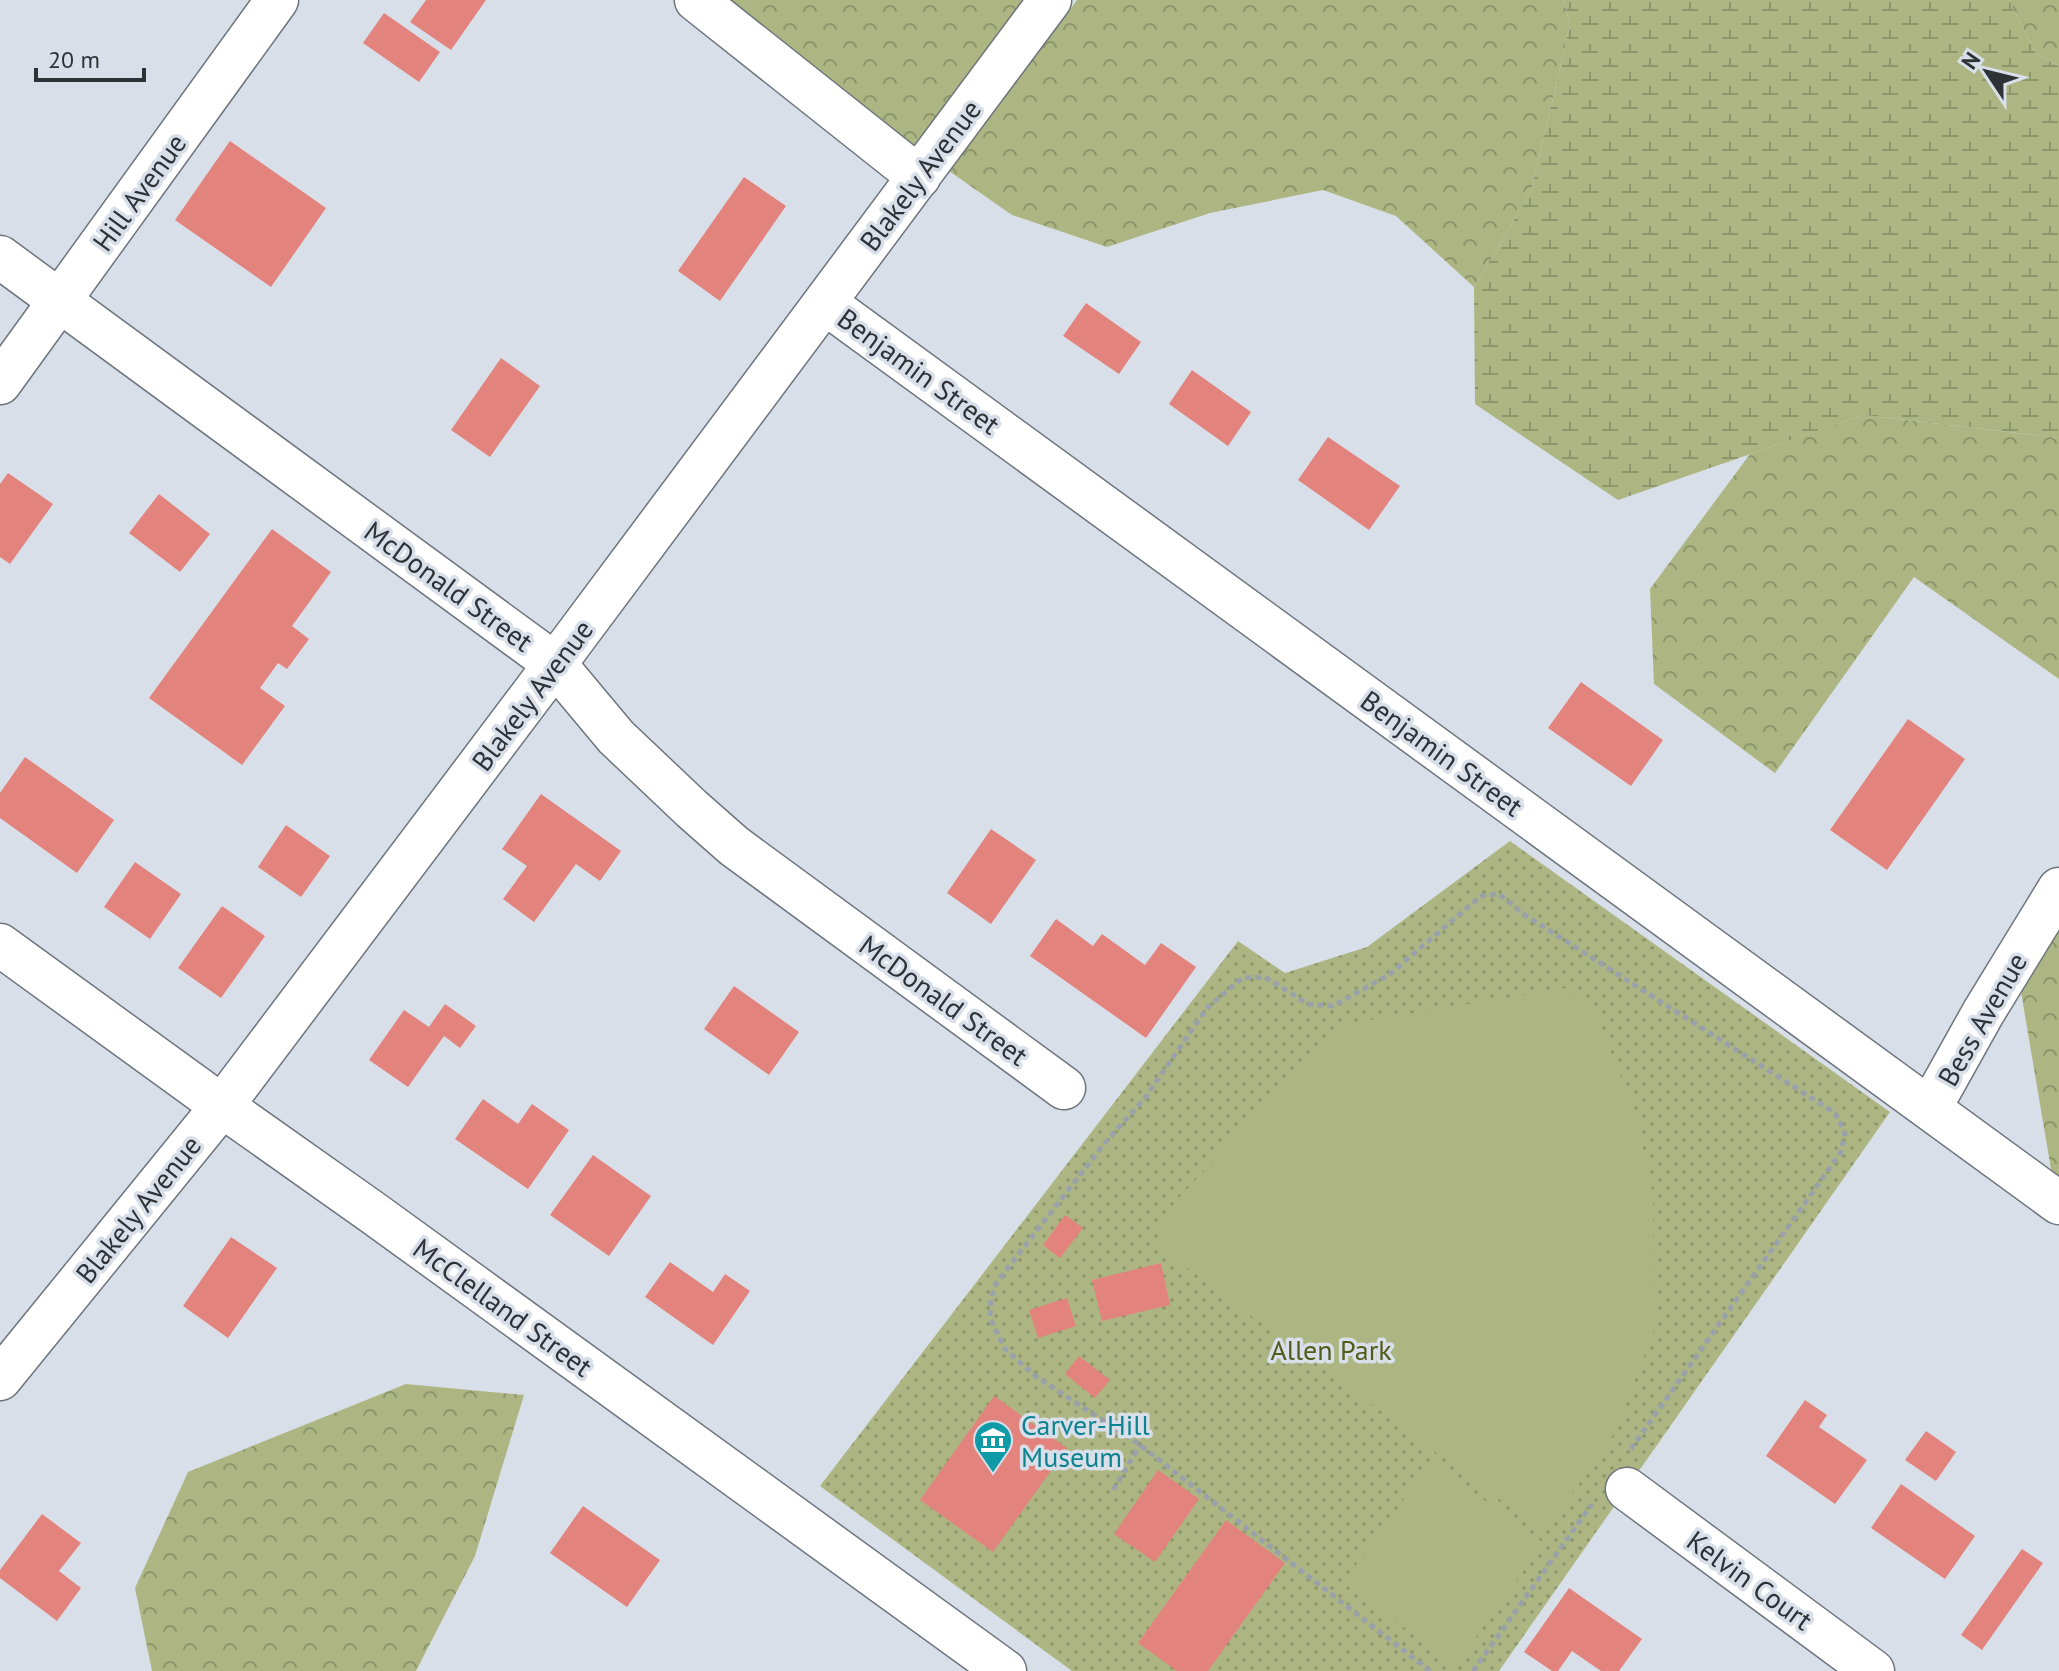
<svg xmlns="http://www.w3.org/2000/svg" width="2059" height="1671" viewBox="0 0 2059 1671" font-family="'PT Sans',sans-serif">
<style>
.forest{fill:url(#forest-crowns)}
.wetland{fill:url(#wetland-marsh)}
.park{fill:url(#park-dots)}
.pitch{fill:#adb682}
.building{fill:#e2847d}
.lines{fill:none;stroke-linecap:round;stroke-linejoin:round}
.street-casing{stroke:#6d747d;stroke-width:45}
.path{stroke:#9ba1a9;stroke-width:5;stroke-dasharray:6 4;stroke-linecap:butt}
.street{stroke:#fff;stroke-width:42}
.labels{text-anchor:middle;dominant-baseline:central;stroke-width:7;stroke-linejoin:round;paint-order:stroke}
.street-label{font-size:28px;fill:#2e3135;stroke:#d8dfe9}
.park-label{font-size:28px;fill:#525b19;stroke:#d8dfe9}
.culture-label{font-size:28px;fill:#0d838f;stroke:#d8dfe9;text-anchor:start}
</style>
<defs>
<pattern id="forest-crowns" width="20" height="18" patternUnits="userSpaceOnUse" patternTransform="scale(2)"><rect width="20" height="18" fill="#adb682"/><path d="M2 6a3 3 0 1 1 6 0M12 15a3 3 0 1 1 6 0" fill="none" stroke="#8d956b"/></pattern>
<pattern id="wetland-marsh" width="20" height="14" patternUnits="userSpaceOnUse" patternTransform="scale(2)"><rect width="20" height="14" fill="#adb682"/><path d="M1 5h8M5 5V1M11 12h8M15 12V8" fill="none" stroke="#8d956b"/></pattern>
<pattern id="park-dots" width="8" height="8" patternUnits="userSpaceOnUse" patternTransform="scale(2)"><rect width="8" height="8" fill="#adb682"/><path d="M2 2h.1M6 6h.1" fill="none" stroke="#8d956b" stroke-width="1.8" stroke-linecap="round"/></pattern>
</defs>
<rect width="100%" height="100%" fill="#d8dfe9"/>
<g class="forest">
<path d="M 727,0 L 1024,0 L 915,147 Z"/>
<path d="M 1077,0 L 1564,0 L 1570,25 L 1531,192 L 1474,287 L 1396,216 L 1323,190 L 1210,213 L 1107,247 L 1012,215 L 949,171 Z"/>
<path d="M 2009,0 L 2059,0 L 2059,66 L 2036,54 Z"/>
<path d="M 1863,415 L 2059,438 L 2059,679 L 1914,577 L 1775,773 L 1654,684 L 1650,589 L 1750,454 Z"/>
<path d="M 2059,929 L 2059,1181 L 2052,1175 L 2021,992 Z"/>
<path d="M 406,1384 L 524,1395 L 475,1556 L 416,1671 L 152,1671 L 135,1588 L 188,1472 Z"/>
</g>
<path class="wetland" d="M 1564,0 L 2009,0 L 2036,54 L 2059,66 L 2059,438 L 1863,415 L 1618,500 L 1475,404 L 1474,287 L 1531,192 L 1570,25 Z"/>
<path class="park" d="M 1510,841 L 1890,1112 L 1499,1671 L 1072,1671 L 820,1486 L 1238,941 L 1285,973 L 1367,947 Z"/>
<g class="pitch">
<path d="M 1566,988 L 1598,1019 L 1635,1111 L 1653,1194 L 1654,1330 L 1617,1429 L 1545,1533 L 1160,1248 L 1162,1216 L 1340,1025 Z"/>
<path d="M 1431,1462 L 1544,1543 L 1456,1665 L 1343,1583 Z"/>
</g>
<g class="building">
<path d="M 426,0 L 486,0 L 451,50 L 410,22 Z"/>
<path d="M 384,13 L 440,52 L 419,82 L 363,43 Z"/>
<path d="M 230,141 L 326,208 L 271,287 L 175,220 Z"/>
<path d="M 744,177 L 786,206 L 720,301 L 678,271 Z"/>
<path d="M 1086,303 L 1141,342 L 1119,374 L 1063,336 Z"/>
<path d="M 501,358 L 540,386 L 490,457 L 451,430 Z"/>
<path d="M 1192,370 L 1251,412 L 1228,446 L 1169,404 Z"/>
<path d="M 1328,437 L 1400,486 L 1369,530 L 1298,480 Z"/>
<path d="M 8,473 L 53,504 L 10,564 L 0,557 L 0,484 Z"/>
<path d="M 159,494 L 210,534 L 180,572 L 129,533 Z"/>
<path d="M 272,529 L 331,572 L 292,626 L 309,639 L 287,669 L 278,663 L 260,688 L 285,706 L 242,765 L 149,698 Z"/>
<path d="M 1581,682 L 1663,740 L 1631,786 L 1548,728 Z"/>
<path d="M 1908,719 L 1965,759 L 1887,870 L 1830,830 Z"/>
<path d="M 25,757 L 114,820 L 77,873 L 0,818 L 0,793 Z"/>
<path d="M 541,794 L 621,851 L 600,881 L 576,864 L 534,922 L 503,899 L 527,866 L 502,849 Z"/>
<path d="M 286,825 L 330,856 L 301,897 L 258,867 Z"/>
<path d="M 991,829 L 1036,860 L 991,924 L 947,893 Z"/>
<path d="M 135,862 L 181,894 L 150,939 L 104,907 Z"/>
<path d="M 222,906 L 265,936 L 221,998 L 178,968 Z"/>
<path d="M 1056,919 L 1093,946 L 1102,934 L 1145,965 L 1161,943 L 1196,967 L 1146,1038 L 1030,956 Z"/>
<path d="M 734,986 L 799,1032 L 769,1075 L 704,1029 Z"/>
<path d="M 445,1004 L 476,1026 L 460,1048 L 444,1036 L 408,1087 L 369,1060 L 404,1010 L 429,1027 Z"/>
<path d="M 483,1099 L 518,1124 L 532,1104 L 569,1130 L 528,1189 L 455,1139 Z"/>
<path d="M 593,1155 L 651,1196 L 609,1256 L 550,1215 Z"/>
<path d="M 1065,1215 L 1083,1228 L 1060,1258 L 1043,1245 Z"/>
<path d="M 231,1237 L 277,1268 L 228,1338 L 183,1306 Z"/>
<path d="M 670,1262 L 713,1292 L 725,1274 L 750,1291 L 713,1345 L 645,1297 Z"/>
<path d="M 1161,1263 L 1170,1305 L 1102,1321 L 1092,1280 Z"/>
<path d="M 1067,1298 L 1076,1326 L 1038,1338 L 1029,1310 Z"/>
<path d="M 1079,1356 L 1110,1380 L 1095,1398 L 1065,1374 Z"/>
<path d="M 994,1396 L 1067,1448 L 993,1552 L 920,1500 Z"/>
<path d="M 1805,1400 L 1827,1415 L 1819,1427 L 1867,1460 L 1835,1504 L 1766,1456 Z"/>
<path d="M 1926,1431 L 1956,1452 L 1936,1481 L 1905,1460 Z"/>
<path d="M 1158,1470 L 1199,1499 L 1155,1562 L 1114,1534 Z"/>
<path d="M 1901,1484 L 1975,1536 L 1945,1579 L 1871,1528 Z"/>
<path d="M 583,1506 L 660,1560 L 627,1607 L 550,1553 Z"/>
<path d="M 42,1514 L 81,1543 L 59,1571 L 81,1588 L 57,1621 L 0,1578 L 0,1570 Z"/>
<path d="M 1226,1520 L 1285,1563 L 1208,1671 L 1177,1671 L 1138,1643 Z"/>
<path d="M 2022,1549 L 2043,1563 L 1982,1650 L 1961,1635 Z"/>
<path d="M 1569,1588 L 1642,1639 L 1619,1671 L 1601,1671 L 1572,1651 L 1558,1671 L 1552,1671 L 1524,1652 Z"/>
</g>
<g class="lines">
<defs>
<g id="street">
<path d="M 696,0 L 919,177"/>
<path d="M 0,257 L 555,664 L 616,737 L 692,809 L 734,846 L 1064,1088"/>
<path d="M 825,303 L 2059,1203"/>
<path d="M 0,383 L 277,0"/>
<path d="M 0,945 L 222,1106 L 372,1212 L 1005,1671"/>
<path d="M 1930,1108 L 1983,1013 L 2059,889"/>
<path d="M 0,1379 L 222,1106 L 555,664 L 1050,0"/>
<path d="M 1627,1489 L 1873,1671"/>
</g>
</defs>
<use href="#street" class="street-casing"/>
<g class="path">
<path d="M 1113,1490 L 1140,1445"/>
<path d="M 1430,1671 L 1140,1445 L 1034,1375 L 1005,1349 L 990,1318 L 991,1298 L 997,1282 L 1104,1144 L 1145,1098 L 1207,1008 L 1242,978 L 1265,977 L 1308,1004 L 1333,1006 L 1390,974 L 1481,896 L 1499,894 L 1525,915 L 1835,1113 L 1845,1133 L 1841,1152 L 1628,1453"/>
<path d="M 1473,1671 L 1592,1504"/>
</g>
<use href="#street" class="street"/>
</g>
<defs>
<symbol id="museum-pin" viewBox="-11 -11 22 30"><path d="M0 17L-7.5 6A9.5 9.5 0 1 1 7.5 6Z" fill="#0f9aa8" stroke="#d8dfe9"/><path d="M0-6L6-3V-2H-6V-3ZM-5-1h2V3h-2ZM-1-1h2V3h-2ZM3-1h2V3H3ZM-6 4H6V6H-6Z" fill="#fff"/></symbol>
</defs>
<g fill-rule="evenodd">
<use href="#museum-pin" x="971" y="1418" width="44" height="60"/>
</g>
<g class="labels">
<g class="street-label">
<text transform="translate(920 175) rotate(-53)">Blakely Avenue</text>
<text transform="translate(139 192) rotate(-54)">Hill Avenue</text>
<text transform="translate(919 371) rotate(36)">Benjamin Street</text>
<text transform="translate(449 586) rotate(36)">McDonald Street</text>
<text transform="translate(532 695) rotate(-53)">Blakely Avenue</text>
<text transform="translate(1442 753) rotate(36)">Benjamin Street</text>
<text transform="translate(944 1000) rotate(36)">McDonald Street</text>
<text transform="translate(1982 1019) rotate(-60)">Bess Avenue</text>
<text transform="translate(138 1209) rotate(-51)">Blakely Avenue</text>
<text transform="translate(503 1307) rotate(36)">McClelland Street</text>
<text transform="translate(1750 1580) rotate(36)">Kelvin Court</text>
</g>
<g class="park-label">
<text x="1331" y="1349">Allen Park</text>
</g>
<g class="culture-label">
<text x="1021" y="1424">Carver-Hill<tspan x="1021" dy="32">Museum</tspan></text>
</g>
</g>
<g transform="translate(1987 72) rotate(305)" stroke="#d8dfe9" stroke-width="6" paint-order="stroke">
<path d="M0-6L14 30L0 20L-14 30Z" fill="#2e3135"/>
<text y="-12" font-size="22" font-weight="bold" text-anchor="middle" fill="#2e3135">N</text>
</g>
<path d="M36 68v12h108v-12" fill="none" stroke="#2e3135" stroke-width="4"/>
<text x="48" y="68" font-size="24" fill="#2e3135" stroke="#d8dfe9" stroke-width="6" paint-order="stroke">20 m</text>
</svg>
